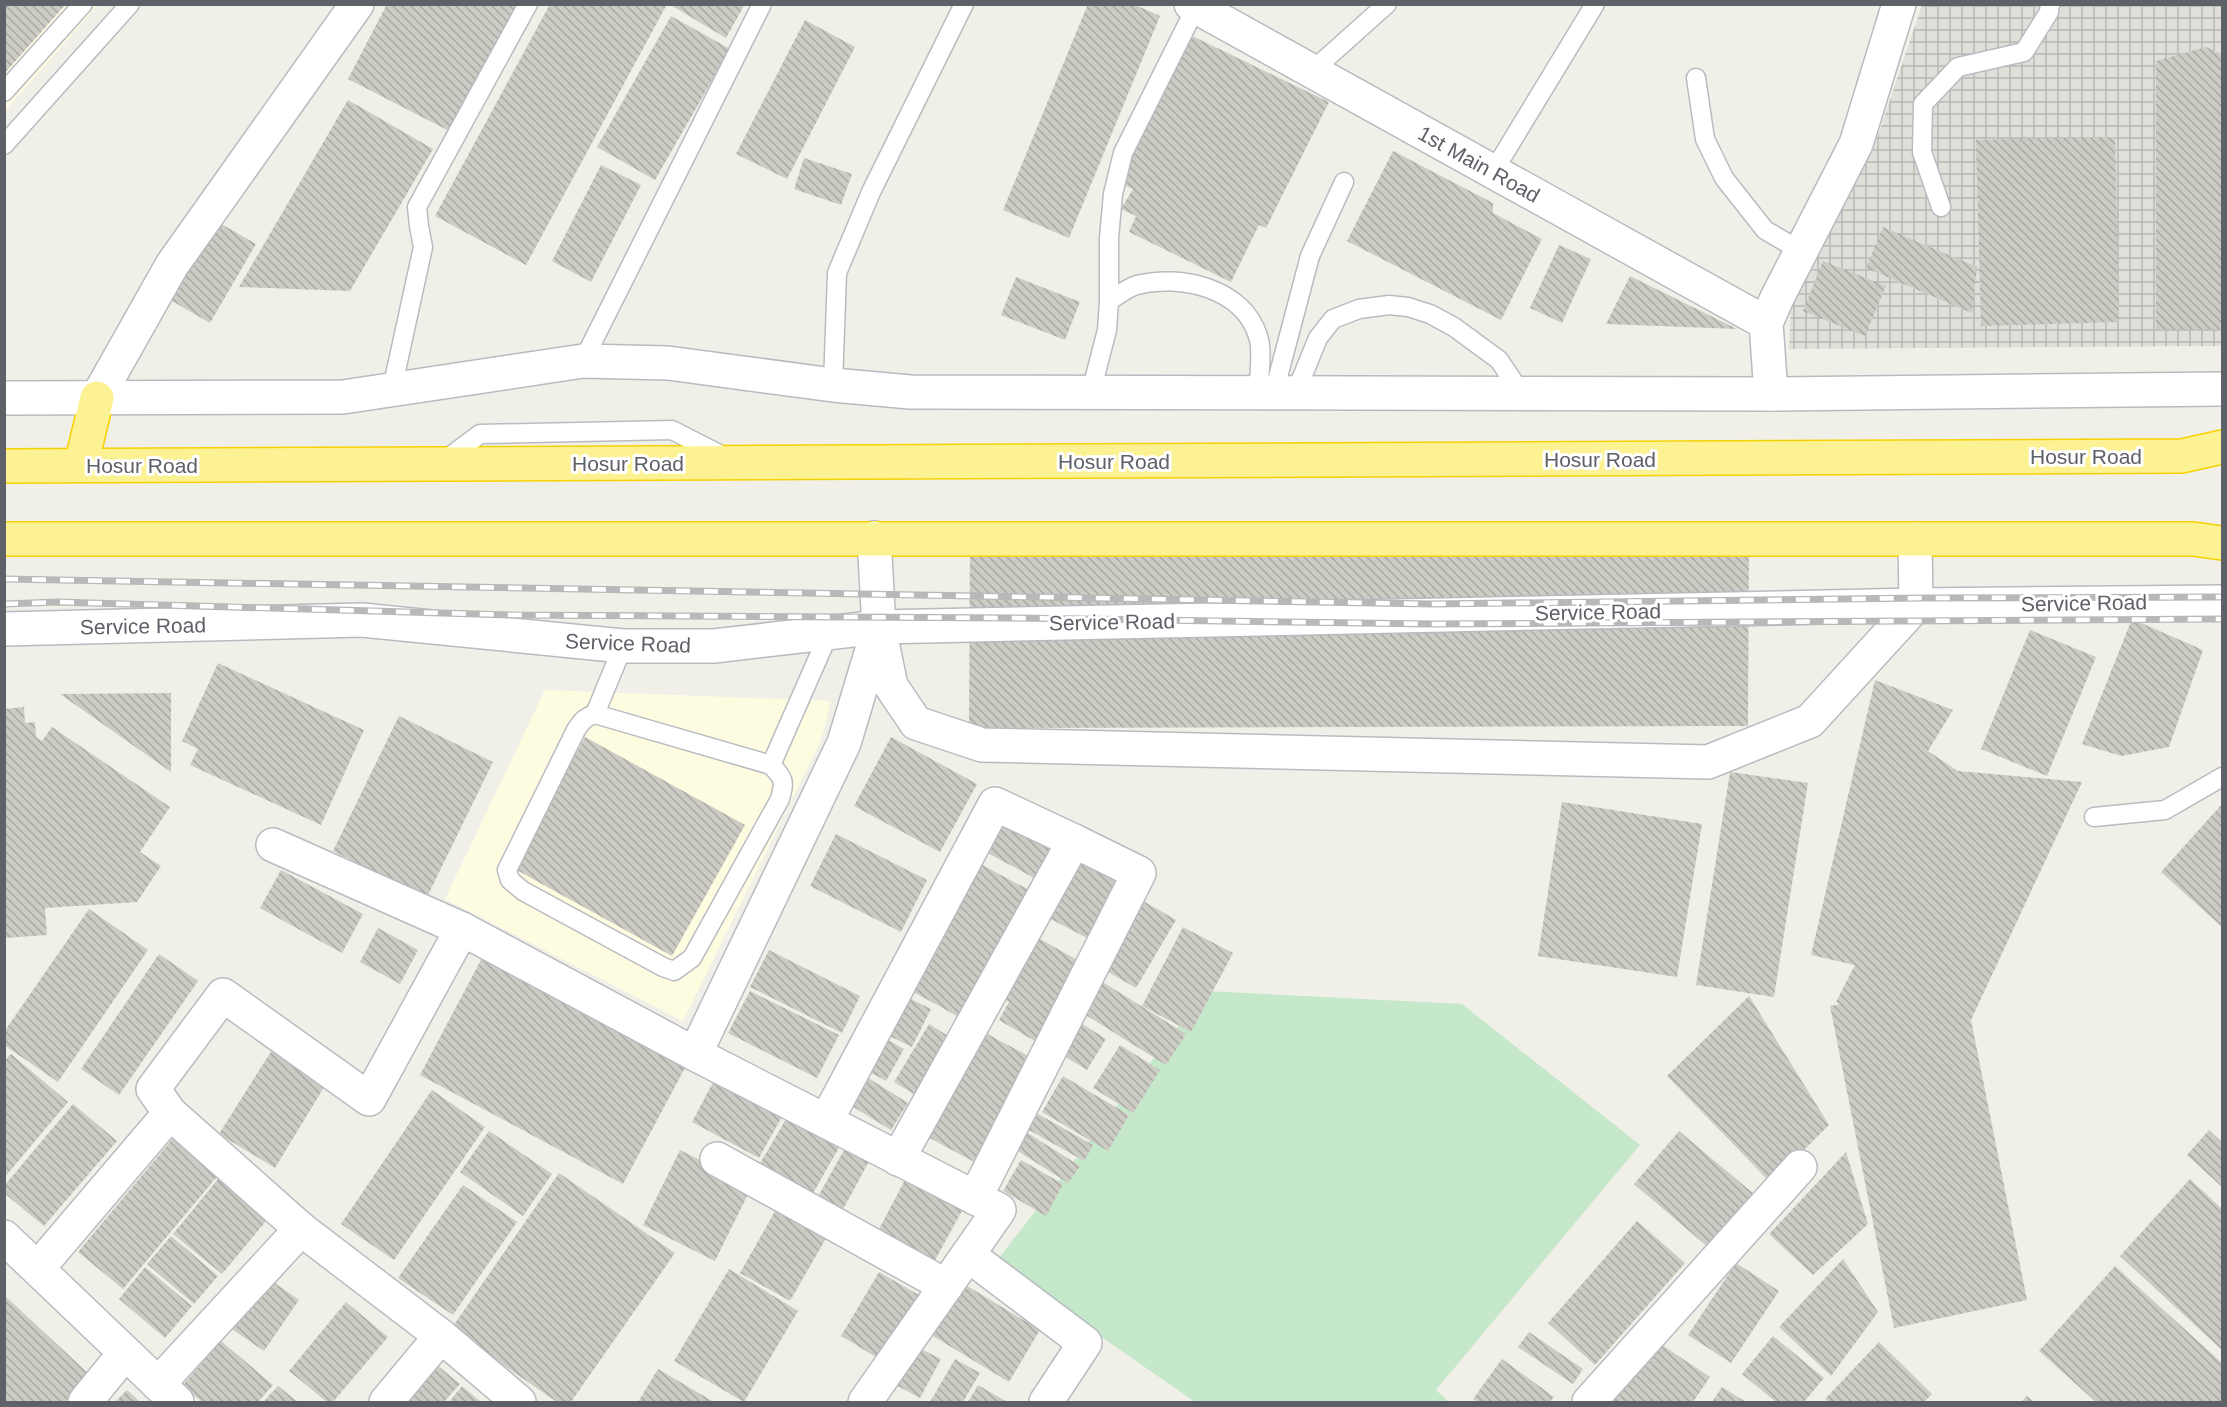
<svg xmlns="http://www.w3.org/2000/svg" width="2227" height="1407" viewBox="0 0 2227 1407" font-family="Arial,sans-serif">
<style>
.commercial{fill:#fefce0}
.industrial{fill:url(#industrial-grid)}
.green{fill:#c5e7ca}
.building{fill:url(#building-back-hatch)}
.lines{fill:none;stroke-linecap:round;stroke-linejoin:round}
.lane-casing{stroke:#babbc1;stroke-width:21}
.street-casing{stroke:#babbc1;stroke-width:36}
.secondary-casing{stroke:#b9bac1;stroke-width:36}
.highway-casing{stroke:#f6d102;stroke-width:36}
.lane{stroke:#fff;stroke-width:18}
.street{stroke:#fff;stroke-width:33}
.secondary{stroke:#fff;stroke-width:33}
.highway{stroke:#fcf293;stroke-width:33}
.rail-casing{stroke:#b8b8b9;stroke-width:7}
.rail{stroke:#fff;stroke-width:4.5;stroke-dasharray:14;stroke-linecap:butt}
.labels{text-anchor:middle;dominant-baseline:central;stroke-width:6;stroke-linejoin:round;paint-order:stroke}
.street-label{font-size:21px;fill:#5f6168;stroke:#fff}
</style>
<defs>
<pattern id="industrial-grid" width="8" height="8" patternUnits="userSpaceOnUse" patternTransform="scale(1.5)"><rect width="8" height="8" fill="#e0dfda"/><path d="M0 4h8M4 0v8" fill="none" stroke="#b9b8b5"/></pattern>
<pattern id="building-back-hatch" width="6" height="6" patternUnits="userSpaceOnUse" patternTransform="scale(1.5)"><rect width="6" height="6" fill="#cccbc4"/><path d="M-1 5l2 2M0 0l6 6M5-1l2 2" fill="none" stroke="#a9a8a3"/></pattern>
</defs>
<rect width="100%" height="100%" fill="#f1f0e8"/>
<g class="commercial">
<path d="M 5,5 L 98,5 L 5,111 Z"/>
<path d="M 545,690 L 831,701 L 821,740 L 683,1021 L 445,899 Z"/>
</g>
<path class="industrial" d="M 1922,5 L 2222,5 L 2222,346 L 1789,349 L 1791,305 L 1873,150 Z"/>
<path class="green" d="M 1206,991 L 1462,1004 L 1640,1145 L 1436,1390 L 1449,1402 L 1195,1402 L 995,1263 Z"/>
<g class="building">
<path d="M 4,4 L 66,4 L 4,74 Z"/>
<path d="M 387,4 L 522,4 L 455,134 L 348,79 Z"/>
<path d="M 550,4 L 666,6 L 526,265 L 435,216 Z"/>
<path d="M 669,4 L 745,4 L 726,38 Z"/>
<path d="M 1088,4 L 1133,4 L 1160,16 L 1069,238 L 1003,210 Z"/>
<path d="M 671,16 L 730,49 L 655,180 L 597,147 Z"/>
<path d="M 805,20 L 855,47 L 787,179 L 736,154 Z"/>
<path d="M 1186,33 L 1329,102 L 1266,228 L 1259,225 L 1231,282 L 1129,232 L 1136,216 L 1121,209 L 1133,189 L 1118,182 Z"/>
<path d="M 2206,47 L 2222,54 L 2222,329 L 2156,329 L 2156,61 Z"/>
<path d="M 348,100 L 433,149 L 350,291 L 239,287 Z"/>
<path d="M 2115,137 L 2119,322 L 1981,326 L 1976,140 Z"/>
<path d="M 1393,151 L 1493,203 L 1493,213 L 1542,239 L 1501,320 L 1347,241 Z"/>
<path d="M 804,158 L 852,174 L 841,205 L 794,189 Z"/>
<path d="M 601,165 L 641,185 L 591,282 L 552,261 Z"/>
<path d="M 211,218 L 256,244 L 210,323 L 165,297 Z"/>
<path d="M 1883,227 L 1977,267 L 1972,313 L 1866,268 Z"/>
<path d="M 1559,245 L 1591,259 L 1562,323 L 1530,308 Z"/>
<path d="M 1823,261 L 1886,286 L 1865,336 L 1803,311 Z"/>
<path d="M 1630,276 L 1737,329 L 1606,324 Z"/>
<path d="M 1016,277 L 1080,302 L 1065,340 L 1001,315 Z"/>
<path d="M 1749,541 L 1748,726 L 969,728 L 970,544 Z"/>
<path d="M 2132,619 L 2203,650 L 2169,747 L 2121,756 L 2082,744 Z"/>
<path d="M 2030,630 L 2096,657 L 2047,776 L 1981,749 Z"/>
<path d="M 218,663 L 364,730 L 321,825 L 190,765 L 198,749 L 182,741 Z"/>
<path d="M 1875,680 L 1953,710 L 1928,751 L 1958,771 L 2082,782 L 1971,1020 L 2027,1300 L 1894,1328 L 1830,1006 L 1840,1004 L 1836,1002 L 1855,965 L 1811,955 Z"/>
<path d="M 171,693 L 171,772 L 60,694 Z"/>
<path d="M 24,707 L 25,723 L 35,722 L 36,737 L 42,741 L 52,727 L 170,807 L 140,852 L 161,866 L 137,902 L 45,908 L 47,935 L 4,938 L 4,709 Z"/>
<path d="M 399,716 L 493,762 L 427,897 L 333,851 Z"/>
<path d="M 585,737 L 745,825 L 672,956 L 513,868 Z"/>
<path d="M 891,737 L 977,784 L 940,852 L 854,806 Z"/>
<path d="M 1730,772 L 1808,783 L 1774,997 L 1696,985 Z"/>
<path d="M 1562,802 L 1702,824 L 1677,977 L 1538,956 Z"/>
<path d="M 2222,804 L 2222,927 L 2161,872 Z"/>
<path d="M 999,817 L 1058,848 L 1040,881 L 982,850 Z"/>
<path d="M 836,834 L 927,880 L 901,932 L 810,886 Z"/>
<path d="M 1075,847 L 1124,872 L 1089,939 L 1039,913 Z"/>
<path d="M 975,861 L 1040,896 L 970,1023 L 906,988 Z"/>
<path d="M 281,870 L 363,914 L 342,953 L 260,908 Z"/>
<path d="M 1138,898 L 1176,920 L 1136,988 L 1098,966 Z"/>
<path d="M 89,909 L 148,950 L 58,1082 L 4,1045 L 4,1032 Z"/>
<path d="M 1183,927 L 1233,953 L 1191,1032 L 1142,1006 Z"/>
<path d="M 378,928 L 418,950 L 400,984 L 360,962 Z"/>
<path d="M 1035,936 L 1084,964 L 1038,1043 L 999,1020 L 1009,1002 L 999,996 Z"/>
<path d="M 769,950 L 860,996 L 842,1033 L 750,987 Z"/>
<path d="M 159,954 L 198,981 L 119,1095 L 81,1069 Z"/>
<path d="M 482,958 L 686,1066 L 623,1184 L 420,1075 Z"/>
<path d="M 1101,981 L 1186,1034 L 1166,1065 L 1081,1012 Z"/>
<path d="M 750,991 L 839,1035 L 817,1078 L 728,1033 Z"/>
<path d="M 901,994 L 931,1009 L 912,1047 L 881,1032 Z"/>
<path d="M 1749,996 L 1829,1125 L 1771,1183 L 1667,1076 Z"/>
<path d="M 1081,1023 L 1106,1039 L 1087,1070 L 1061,1054 Z"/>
<path d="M 929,1024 L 958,1042 L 924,1100 L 894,1082 Z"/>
<path d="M 980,1030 L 1034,1059 L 978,1164 L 924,1135 Z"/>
<path d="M 880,1035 L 904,1049 L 886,1081 L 861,1067 Z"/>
<path d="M 1120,1045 L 1160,1070 L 1133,1113 L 1093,1088 Z"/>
<path d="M 272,1050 L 326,1084 L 275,1168 L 219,1134 Z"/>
<path d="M 11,1054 L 68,1102 L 4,1178 L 4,1061 Z"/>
<path d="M 720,1069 L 788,1106 L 759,1158 L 692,1122 Z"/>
<path d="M 862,1074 L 908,1103 L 891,1130 L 845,1102 Z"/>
<path d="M 1063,1076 L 1129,1115 L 1108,1151 L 1042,1112 Z"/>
<path d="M 432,1090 L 485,1127 L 394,1260 L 341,1224 Z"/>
<path d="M 73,1104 L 117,1141 L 44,1226 L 4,1193 L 4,1186 Z"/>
<path d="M 789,1114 L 841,1144 L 812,1195 L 759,1165 Z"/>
<path d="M 1038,1114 L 1093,1145 L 1084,1161 L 1029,1130 Z"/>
<path d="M 180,1130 L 225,1167 L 123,1289 L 78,1252 Z"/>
<path d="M 2209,1130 L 2222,1142 L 2222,1187 L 2187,1155 Z"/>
<path d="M 489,1131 L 552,1174 L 523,1216 L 460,1172 Z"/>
<path d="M 1679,1131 L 1754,1194 L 1709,1248 L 1634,1184 Z"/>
<path d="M 1026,1132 L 1080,1166 L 1068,1183 L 1015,1149 Z"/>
<path d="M 848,1143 L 872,1156 L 841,1213 L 816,1200 Z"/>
<path d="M 680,1150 L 752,1186 L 715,1261 L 643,1225 Z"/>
<path d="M 1846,1152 L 1868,1224 L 1813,1275 L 1769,1234 Z"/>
<path d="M 1021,1160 L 1063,1184 L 1046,1216 L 1003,1191 Z"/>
<path d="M 223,1173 L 272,1214 L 222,1274 L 173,1234 Z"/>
<path d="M 559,1173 L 675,1253 L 571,1402 L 557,1402 L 451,1329 Z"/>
<path d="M 907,1176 L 964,1207 L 934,1262 L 878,1231 Z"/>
<path d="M 2190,1179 L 2222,1209 L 2222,1350 L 2120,1256 Z"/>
<path d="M 463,1185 L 517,1222 L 453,1315 L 398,1278 Z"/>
<path d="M 782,1199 L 832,1228 L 790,1301 L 740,1273 Z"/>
<path d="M 1637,1221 L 1685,1263 L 1595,1365 L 1548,1323 Z"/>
<path d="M 171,1236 L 218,1276 L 194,1304 L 147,1264 Z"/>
<path d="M 1843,1259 L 1878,1312 L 1831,1376 L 1779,1327 Z"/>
<path d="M 1736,1263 L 1779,1291 L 1731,1363 L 1688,1335 Z"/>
<path d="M 2115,1266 L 2222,1363 L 2222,1402 L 2096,1402 L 2039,1351 Z"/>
<path d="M 145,1267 L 192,1306 L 165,1338 L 119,1299 Z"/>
<path d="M 729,1269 L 798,1311 L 744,1402 L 674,1361 Z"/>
<path d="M 879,1272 L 919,1295 L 881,1360 L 841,1336 Z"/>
<path d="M 262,1274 L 299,1300 L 264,1351 L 226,1325 Z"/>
<path d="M 959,1281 L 1040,1330 L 1009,1382 L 928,1333 Z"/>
<path d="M 4,1295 L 90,1375 L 65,1402 L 4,1402 Z"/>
<path d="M 346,1302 L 388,1337 L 333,1402 L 327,1402 L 289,1371 Z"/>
<path d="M 1529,1332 L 1583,1369 L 1573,1384 L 1518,1347 Z"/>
<path d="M 1773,1336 L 1824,1378 L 1804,1402 L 1776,1402 L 1742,1374 Z"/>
<path d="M 1653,1339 L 1710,1377 L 1693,1402 L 1610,1402 Z"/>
<path d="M 221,1341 L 273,1385 L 258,1402 L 202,1402 L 182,1386 Z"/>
<path d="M 1879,1342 L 1932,1394 L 1924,1402 L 1829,1402 L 1825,1399 Z"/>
<path d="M 911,1344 L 941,1359 L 920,1398 L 892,1383 Z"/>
<path d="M 955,1359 L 980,1373 L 963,1402 L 930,1402 Z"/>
<path d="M 1502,1359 L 1554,1397 L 1550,1402 L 1478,1402 L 1473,1399 Z"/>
<path d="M 432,1361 L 460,1384 L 444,1402 L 398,1402 Z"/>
<path d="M 658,1369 L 714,1402 L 638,1402 Z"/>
<path d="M 978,1385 L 1007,1402 L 968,1402 Z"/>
<path d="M 278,1386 L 298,1402 L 263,1402 Z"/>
<path d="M 462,1386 L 481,1402 L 449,1402 Z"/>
<path d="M 1722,1387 L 1746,1402 L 1712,1402 Z"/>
<path d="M 127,1390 L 140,1402 L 115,1402 Z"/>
<path d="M 2027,1396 L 2034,1402 L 2021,1402 Z"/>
</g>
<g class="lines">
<defs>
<g id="lane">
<path d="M 1312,71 L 1387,4"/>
<path d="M 1696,78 L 1705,139 L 1724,178 L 1765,230 L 1801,251"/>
<path d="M 4,92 L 83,4"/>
<path d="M 4,145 L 130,4"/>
<path d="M 1493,172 L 1595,4"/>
<path d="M 1941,207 L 1922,152 L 1923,104 L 1958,67 L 2024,52 L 2049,12 L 2050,4"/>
<path d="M 1109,301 L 1109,238 L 1113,194 L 1123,153 L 1196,7"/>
<path d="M 583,361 L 762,4"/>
<path d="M 833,385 L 837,273 L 871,192 L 964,4"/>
<path d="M 392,389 L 423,247 L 419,226 L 417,207 L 528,4"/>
<path d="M 1091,392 L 1107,330 L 1109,301 C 1117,296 1127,288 1137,285 C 1181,274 1243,288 1258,336 C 1263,350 1259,377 1258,392"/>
<path d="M 1274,392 L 1310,256 L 1344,182"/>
<path d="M 1296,392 L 1318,338 L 1333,319 L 1359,309 L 1389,305 L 1408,307 L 1430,314 L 1454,327 L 1499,360 L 1521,393"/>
<path d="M 444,461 L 480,434 L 672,430 L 725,457"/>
<path d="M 595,714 L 771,765 C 784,779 785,780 780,799 L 692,958 L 674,971 L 663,967 L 523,891 L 510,880 L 507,870 L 576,730 C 582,721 585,717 595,714 Z"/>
<path d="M 595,714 L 623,646"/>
<path d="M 771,765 L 829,633"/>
<path d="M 2094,817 L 2165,810 L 2222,777"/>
</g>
<g id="street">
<path d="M 1191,4 L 1766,323"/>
<path d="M 97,398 L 172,265 L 357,4"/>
<path d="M 874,538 L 879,627 L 891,686 L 916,723 L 982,745 L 1708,762 L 1810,721 L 1916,605 L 1915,539"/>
<path d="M 273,845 L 462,929"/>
<path d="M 170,1113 L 301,1229"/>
<path d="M 826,1121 L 995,804 L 1074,841 L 898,1159"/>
<path d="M 717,1159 L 946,1286"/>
<path d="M 975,1198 L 1139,873 L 1074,841"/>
<path d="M 4,1237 L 177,1402"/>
<path d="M 968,1255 L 1085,1343 L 1046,1402"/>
<path d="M 38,1268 L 170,1113 L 153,1089 L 223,995 L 369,1099 L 462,929 L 695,1054"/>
<path d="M 441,1336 L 519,1402"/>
<path d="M 158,1384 L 301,1229 L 441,1336 L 386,1402"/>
<path d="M 85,1402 L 125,1353"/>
<path d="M 865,1402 L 999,1210 L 695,1054 L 844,743 L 878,630"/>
<path d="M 1589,1402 L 1800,1167"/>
</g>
<g id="secondary">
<path d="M 1771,394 L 1766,323 L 1777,298 L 1856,144 L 1899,4"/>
<path d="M 4,398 L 343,397 L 583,361 L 668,363 L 833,385 L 910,392 L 1771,394 L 2222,389"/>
<path d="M 4,629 L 362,620 L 623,646 L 714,646 L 879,627 L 1916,605 L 2222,602"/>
</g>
<g id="highway">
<path d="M 81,465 L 97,398"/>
<path d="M 4,466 L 2182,456 L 2222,447"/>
<path d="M 4,539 L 2193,539 L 2222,543"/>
</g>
</defs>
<use href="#lane" class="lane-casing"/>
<use href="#street" class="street-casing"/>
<use href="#secondary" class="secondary-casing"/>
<use href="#highway" class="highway-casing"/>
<use href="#lane" class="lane"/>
<use href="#street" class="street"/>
<use href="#secondary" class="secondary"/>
<use href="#highway" class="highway"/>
<defs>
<g id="rail">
<path d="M 4,579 L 1433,604 L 1924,598 L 2222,597"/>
<path d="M 4,604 L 57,602 L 514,615 L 1014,618 L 1432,624 L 2222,619"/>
</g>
</defs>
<use href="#rail" class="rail-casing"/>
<use href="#rail" class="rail"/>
</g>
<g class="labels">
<g class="street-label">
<text transform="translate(1479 164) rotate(29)">1st Main Road</text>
<text x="2086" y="456">Hosur Road</text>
<text x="1600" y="459">Hosur Road</text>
<text x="1114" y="461">Hosur Road</text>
<text x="628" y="463">Hosur Road</text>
<text x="142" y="465">Hosur Road</text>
<text transform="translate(2084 603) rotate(-1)">Service Road</text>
<text transform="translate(1598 612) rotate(-1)">Service Road</text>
<text transform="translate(1112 622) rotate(-1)">Service Road</text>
<text transform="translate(143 626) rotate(-1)">Service Road</text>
<text transform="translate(628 643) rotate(2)">Service Road</text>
</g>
</g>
<rect width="2227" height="1407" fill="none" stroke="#5f6168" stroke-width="12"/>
</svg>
